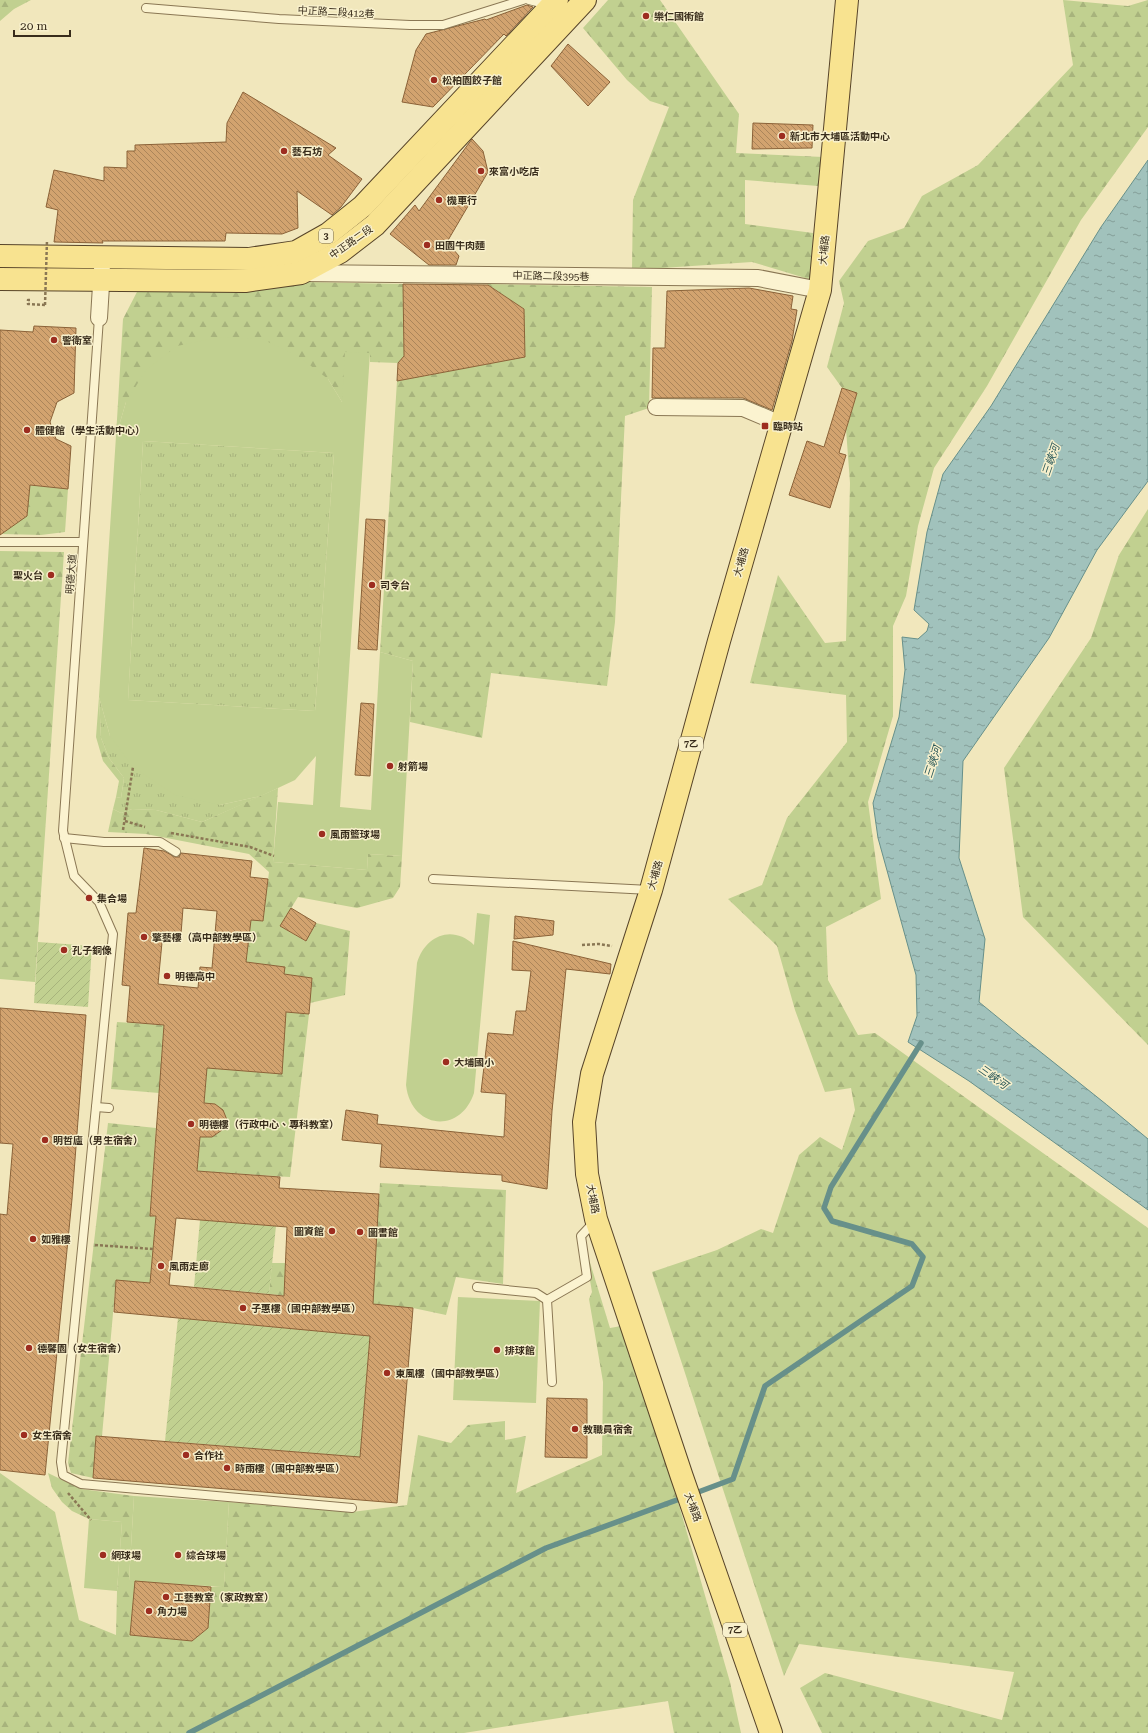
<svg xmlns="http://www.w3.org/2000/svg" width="1148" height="1733" viewBox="0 0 1148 1733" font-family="'Roboto Serif','Noto Sans TC',serif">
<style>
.grass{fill:url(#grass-tufts)}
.forest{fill:url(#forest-firs)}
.garden{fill:url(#garden-furrows)}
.pitch{fill:#c1d090;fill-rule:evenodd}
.water{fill:url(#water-ripples);stroke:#67908a}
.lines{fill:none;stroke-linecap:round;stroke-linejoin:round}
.stream{stroke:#67908a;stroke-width:5.5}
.building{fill:url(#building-back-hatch);stroke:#8b6238;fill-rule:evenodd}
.service-casing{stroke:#8a7754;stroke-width:10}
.minor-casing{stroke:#8a7754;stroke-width:18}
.primary-casing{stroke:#574429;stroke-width:24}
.path{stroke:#8a7754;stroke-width:2.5;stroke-dasharray:3 2;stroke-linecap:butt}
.service{stroke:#fbf3d0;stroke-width:8}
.minor{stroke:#fbf3d0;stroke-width:16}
.primary{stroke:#f8e390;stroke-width:22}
.path-bridge{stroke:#8a7754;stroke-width:2.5;stroke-dasharray:3 2;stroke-linecap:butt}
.poi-dot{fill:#9d2d20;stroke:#f8f0cc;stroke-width:1.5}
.labels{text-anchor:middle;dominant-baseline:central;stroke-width:3;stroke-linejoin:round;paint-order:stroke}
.shield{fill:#f8f0cc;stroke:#726750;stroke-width:1}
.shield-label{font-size:9px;font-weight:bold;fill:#382c1b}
.street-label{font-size:10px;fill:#382c1b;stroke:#f8f0cc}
.poi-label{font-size:10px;font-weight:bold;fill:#382c1b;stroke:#f8f0cc;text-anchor:start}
.water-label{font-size:11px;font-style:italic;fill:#285759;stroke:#f8f0cc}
</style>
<defs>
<pattern id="grass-tufts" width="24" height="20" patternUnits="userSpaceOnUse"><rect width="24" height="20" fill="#c1d090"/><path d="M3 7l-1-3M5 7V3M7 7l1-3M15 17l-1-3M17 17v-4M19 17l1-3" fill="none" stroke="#a7b37c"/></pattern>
<pattern id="forest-firs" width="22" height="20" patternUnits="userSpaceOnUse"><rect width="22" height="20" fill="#c1d090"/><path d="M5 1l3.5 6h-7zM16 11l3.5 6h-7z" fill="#a7b37c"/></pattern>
<pattern id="garden-furrows" width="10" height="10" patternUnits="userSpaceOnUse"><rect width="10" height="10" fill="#c1d090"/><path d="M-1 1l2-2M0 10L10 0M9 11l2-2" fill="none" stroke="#a7b37c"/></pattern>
<pattern id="water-ripples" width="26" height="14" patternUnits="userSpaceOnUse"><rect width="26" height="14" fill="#a1c2bc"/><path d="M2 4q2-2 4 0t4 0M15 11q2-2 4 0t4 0" fill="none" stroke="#849e98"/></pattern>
<pattern id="building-back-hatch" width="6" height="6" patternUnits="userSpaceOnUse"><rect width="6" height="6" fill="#d2a36f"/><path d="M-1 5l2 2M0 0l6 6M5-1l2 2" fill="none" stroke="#ab855a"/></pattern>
</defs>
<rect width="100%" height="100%" fill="#f1e7bc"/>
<g class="grass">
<path d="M 143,441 L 334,453 L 315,711 L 128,700 Z"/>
<path d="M 99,697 L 110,736 L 220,805 L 261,796 L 202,822 L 156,810 L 132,809 L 121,813 L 113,809 L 116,797 L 121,798 L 124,778 L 109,758 L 101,738 Z"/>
</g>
<g class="forest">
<path d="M 0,0 L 31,0 L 14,9 L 0,21 Z"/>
<path d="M 608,0 L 660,0 L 739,114 L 736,153 L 823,157 L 818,186 L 745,180 L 745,224 L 813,233 L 812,280 L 752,262 L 632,270 L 633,200 L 669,107 L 650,101 L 627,80 L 583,28 Z"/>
<path d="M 1063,0 L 1128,6 L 1148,0 L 1148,127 L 1081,220 L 987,386 L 934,468 L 918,526 L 906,596 L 893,626 L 893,716 L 868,802 L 881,899 L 826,927 L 828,980 L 858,1035 L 875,1033 L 1148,1228 L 1148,1733 L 822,1733 L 800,1688 L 825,1673 L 1002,1720 L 1014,1672 L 799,1644 L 784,1676 L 652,1272 L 717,1250 L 761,1229 L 773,1233 L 799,1155 L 820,1137 L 842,1150 L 855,1110 L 851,1088 L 825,1092 L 795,1010 L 777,946 L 728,899 L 762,885 L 787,818 L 847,742 L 846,695 L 750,683 L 778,575 L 825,643 L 846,641 L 850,483 L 846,429 L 857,393 L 842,388 L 827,367 L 844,303 L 839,281 L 868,241 L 904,228 L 922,196 L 978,165 L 1073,65 Z"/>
<path d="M 303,282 L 403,284 L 404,356 L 398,363 L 370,362 L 370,353 L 342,402 L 328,379 L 126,402 L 116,436 L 123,319 L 139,288 Z"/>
<path d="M 487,284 L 652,287 L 649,408 L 625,416 L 615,622 L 607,686 L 491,673 L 482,738 L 410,722 L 413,661 L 380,652 L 397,381 L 524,357 L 524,309 Z"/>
<path d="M 29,485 L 68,489 L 65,532 L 41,535 L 1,534 Z"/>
<path d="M 1148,509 L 1148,1045 L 1023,917 L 1004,768 L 1091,638 L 1119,555 Z"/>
<path d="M 0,551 L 64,552 L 35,982 L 0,979 Z"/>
<path d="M 99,697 L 101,738 L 109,758 L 124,778 L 121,798 L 116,797 L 119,781 L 103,761 L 96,737 Z"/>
<path d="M 278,788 L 273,862 L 367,870 L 368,854 L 402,856 L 400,887 L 393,898 L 357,908 L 298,897 L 280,926 L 305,941 L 316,923 L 350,931 L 345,995 L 310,1003 L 312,978 L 284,974 L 285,967 L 246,962 L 251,920 L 263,921 L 269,872 L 249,854 L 146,834 L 108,832 L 113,809 L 121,813 L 132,809 L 156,810 L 202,822 Z"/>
<path d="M 218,1006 L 309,1014 L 290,1177 L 197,1171 L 200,1137 C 215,1137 221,1134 227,1120 L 204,1103 L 207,1068 L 281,1074 Z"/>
<path d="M 117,1022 L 164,1025 L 159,1093 L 111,1089 Z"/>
<path d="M 108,1123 L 156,1128 L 150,1216 L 156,1216 L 150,1283 L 116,1280 L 102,1436 L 96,1436 L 93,1478 L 71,1473 L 68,1463 Z"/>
<path d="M 380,1183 L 506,1190 L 503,1284 L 456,1277 L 446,1315 L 413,1308 L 269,1294 L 272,1263 L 285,1263 L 285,1273 L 374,1279 Z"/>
<path d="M 588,1256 L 610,1328 L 627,1325 L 730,1682 L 741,1733 L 674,1733 L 668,1701 L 464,1733 L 0,1733 L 0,1473 L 55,1512 L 79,1620 L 116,1635 L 117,1591 L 122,1522 L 89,1519 L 72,1511 L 62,1502 L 52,1488 L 48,1473 L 81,1489 L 134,1496 L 129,1580 L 135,1581 L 130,1635 L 192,1641 L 208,1628 L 211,1587 L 224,1586 L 229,1502 L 352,1512 L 407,1505 L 418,1435 L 451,1443 L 468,1425 L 505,1421 L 505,1440 L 526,1436 L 516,1493 L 602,1455 L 603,1382 L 589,1299 L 592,1292 L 586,1257 Z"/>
</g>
<g class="garden">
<path d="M 38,942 L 92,946 L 88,1007 L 34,1003 Z"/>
<path d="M 200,1220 L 276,1226 L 269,1294 L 194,1287 Z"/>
<path d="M 178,1318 L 370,1336 L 360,1457 L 165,1441 Z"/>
</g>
<g class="pitch">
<path d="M 220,337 L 262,339 L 298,356 L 328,379 L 342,402 L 345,352 L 370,353 L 340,807 L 371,810 L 380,652 L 413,661 L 402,856 L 368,854 L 367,870 L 273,862 L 278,802 L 313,805 L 316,756 L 295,780 L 261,796 L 220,805 L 175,795 L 133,767 L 110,736 L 99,697 L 116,436 L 126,402 L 146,370 L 177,346 ZM 143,441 L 334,453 L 315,711 L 128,700 Z"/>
<path d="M 477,913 L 490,915 L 474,1093 C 460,1135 411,1129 406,1085 L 417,963 C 425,936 452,924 474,945 Z"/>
<path d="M 458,1297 L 540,1301 L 536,1403 L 453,1400 Z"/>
<path d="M 134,1496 L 229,1502 L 224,1587 L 129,1581 Z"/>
<path d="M 89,1519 L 122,1522 L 117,1591 L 84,1588 Z"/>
</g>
<path class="water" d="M 1148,160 L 1148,481 L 1097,550 L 1049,638 L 963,761 L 959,858 L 985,939 L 979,1002 C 1035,1049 1093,1092 1148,1139 L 1148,1210 L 969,1081 L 908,1042 L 917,1016 L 916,975 L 878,838 L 873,803 L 899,717 L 905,670 L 902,637 L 918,639 L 927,631 L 929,624 L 914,610 L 927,532 L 943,474 L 991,406 L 1101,227 Z"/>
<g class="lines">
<g class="stream">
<path d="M 693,1494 L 733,1479 L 765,1386 L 912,1286 L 923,1257 L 912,1244 L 832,1221 L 824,1208 L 831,1187 L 921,1043"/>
<path d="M 189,1733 L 546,1548 L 685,1497"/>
</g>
</g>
<g class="building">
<path d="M 527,5 L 533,7 L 506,36 L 504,34 L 433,107 L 402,102 L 416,50 L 426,34 L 485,19 L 486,20 Z"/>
<path d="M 568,44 L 610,82 L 588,106 L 551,66 Z"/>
<path d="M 243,92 L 336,148 L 328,155 L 362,179 L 341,207 L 332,215 L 297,191 L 298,228 L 282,234 L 226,233 L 225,241 L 102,241 L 103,243 L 54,242 L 58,210 L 46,207 L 54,170 L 104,181 L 104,167 L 127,168 L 127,151 L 135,151 L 135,145 L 226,142 L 227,123 Z"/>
<path d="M 753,123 L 813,125 L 812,148 L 752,149 Z"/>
<path d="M 472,139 L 483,151 L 488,172 L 447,242 L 459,256 L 456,265 L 429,265 L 390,234 L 415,205 L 419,211 Z"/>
<path d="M 403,284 L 488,285 L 524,309 L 525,357 L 397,381 L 398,363 L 404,356 Z"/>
<path d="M 749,288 L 793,296 L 791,309 L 797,310 L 792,341 L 772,410 L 743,398 L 652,398 L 653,348 L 665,348 L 667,291 Z"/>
<path d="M 34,326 L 76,328 L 74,393 L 57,402 L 50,422 L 56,439 L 71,446 L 68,489 L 30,485 L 27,516 L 0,535 L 0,330 L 33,332 Z"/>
<path d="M 842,388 L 857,393 L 839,453 L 846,455 L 830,508 L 789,495 L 807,441 L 824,447 Z"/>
<path d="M 366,519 L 385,520 L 377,650 L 358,649 Z"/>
<path d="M 361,703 L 374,704 L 370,776 L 355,775 Z"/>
<path d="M 144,848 L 164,851 L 175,857 L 179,857 L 181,853 L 252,861 L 250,877 L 268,879 L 263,921 L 251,920 L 246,962 L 285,967 L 284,974 L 312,978 L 309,1014 L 286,1012 L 282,1074 L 207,1068 L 204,1103 L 215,1104 L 223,1110 L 227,1120 L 222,1130 L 212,1137 L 200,1137 L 197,1171 L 280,1177 L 279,1188 L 379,1194 L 373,1304 L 413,1308 L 397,1503 L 93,1478 L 96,1436 L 360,1457 L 370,1336 L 114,1312 L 116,1280 L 150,1283 L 156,1216 L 150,1216 L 164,1025 L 127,1022 L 130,986 L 122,985 L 128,913 L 136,913 ZM 183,908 L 217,911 L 212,968 L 200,967 L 198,988 L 158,984 L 163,932 L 181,934 ZM 176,1218 L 287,1227 L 284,1296 L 169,1285 Z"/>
<path d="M 291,908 L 316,923 L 306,941 L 280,926 Z"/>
<path d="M 515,916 L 554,921 L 553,935 L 514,939 Z"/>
<path d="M 513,941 L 611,964 L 610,974 L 566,969 L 552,1111 L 547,1189 L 502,1181 L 502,1175 L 380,1167 L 382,1144 L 342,1140 L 346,1110 L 378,1115 L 377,1124 L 504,1137 L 506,1094 L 481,1092 L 488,1033 L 513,1035 L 516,1011 L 526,1011 L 531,971 L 512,970 Z"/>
<path d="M 0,1008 L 86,1015 L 72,1199 L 45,1475 L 0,1470 L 0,1214 L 7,1215 L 13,1144 L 0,1143 Z"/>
<path d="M 547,1398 L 587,1399 L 587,1458 L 545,1457 Z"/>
<path d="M 135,1581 L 211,1587 L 208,1628 L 192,1641 L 130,1635 Z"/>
</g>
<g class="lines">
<defs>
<g id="service">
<path d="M 529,0 L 549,5"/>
<path d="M 146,8 L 279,19 L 410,25 L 443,25 L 523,0"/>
<path d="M 99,318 L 63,831 L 74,876 L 99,902 L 113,934 L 61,1462 L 63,1475 L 81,1484 L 352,1508"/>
<path d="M 0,542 L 83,542"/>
<path d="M 64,838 L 104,842 L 160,842 L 176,852"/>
<path d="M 433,879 L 650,890"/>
<path d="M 96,1107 L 109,1108"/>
<path d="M 477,1287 L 536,1293 L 547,1300"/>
<path d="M 552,1382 L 547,1300 L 587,1277 L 581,1236 L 595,1221"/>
</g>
<g id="minor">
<path d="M 302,273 L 758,278 L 820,290"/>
<path d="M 99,318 L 102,269"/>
<path d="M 656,407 L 743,408 L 781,424"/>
</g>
<g id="primary">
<path d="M 0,256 L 249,259 L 296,252 L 328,234 L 363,206 L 557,0"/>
<path d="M 0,279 L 245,281 L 301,273 L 340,252 L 375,225 L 585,0"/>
<path d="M 771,1733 L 682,1477 L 596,1219 L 587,1174 L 584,1122 L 592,1074 L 651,890 L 719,641 L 820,290 L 847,0"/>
</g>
</defs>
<use href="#service" class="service-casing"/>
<use href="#minor" class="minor-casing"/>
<use href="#primary" class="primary-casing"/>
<g class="path">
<path d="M 30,300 L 28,300 L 28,304 L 45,305"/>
<path d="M 125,821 L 145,827"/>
<path d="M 123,830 L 133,767"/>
<path d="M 171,833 L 250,847 L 274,856"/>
<path d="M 582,945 L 599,944 L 612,946"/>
<path d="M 95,1245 L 153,1249"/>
<path d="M 68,1493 L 91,1520"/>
</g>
<use href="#service" class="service"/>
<use href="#minor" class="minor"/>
<use href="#primary" class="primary"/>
<path class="path-bridge" d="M 45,305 L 47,240"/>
</g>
<g class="poi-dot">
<circle cx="646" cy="16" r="4"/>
<circle cx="434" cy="80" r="4"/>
<circle cx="782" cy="136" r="4"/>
<circle cx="284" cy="151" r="4"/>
<circle cx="481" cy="171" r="4"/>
<circle cx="439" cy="200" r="4"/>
<circle cx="427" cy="245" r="4"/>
<circle cx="54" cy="340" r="4"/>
<rect x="761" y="422" width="8" height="8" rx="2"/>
<circle cx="27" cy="430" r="4"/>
<circle cx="51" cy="575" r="4"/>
<circle cx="372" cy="585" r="4"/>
<circle cx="390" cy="766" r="4"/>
<circle cx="322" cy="834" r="4"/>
<circle cx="89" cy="898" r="4"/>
<circle cx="144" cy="937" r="4"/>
<circle cx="64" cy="950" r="4"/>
<circle cx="167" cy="976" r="4"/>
<circle cx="446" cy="1062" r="4"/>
<circle cx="191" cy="1124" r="4"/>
<circle cx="45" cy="1140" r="4"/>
<circle cx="332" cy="1231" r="4"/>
<circle cx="360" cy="1232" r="4"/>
<circle cx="33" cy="1239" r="4"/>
<circle cx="161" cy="1266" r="4"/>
<circle cx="243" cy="1308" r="4"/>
<circle cx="29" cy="1348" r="4"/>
<circle cx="497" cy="1350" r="4"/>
<circle cx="387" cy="1373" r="4"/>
<circle cx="575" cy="1429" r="4"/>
<circle cx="24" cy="1435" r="4"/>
<circle cx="186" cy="1455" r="4"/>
<circle cx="227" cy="1468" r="4"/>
<circle cx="103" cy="1555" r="4"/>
<circle cx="178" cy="1555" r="4"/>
<circle cx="166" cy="1597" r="4"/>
<circle cx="149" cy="1611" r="4"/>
</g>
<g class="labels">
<g class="shield">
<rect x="319" y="229" width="14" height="14" rx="3"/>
<rect x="679" y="737" width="24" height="14" rx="3"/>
<rect x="723" y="1623" width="24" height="14" rx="3"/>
</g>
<g class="shield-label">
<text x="326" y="236">3</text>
<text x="691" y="744">7乙</text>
<text x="735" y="1630">7乙</text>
</g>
<g class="street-label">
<text transform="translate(336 12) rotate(3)">中正路二段412巷</text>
<text transform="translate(351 242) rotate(-35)">中正路二段</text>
<text transform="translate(824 250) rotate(-84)">大埔路</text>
<text transform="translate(551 276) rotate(1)">中正路二段395巷</text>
<text transform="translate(741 562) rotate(-74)">大埔路</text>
<text transform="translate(71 574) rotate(-86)">明德大道</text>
<text transform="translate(655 875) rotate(-74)">大埔路</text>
<text transform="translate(593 1199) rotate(79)">大埔路</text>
<text transform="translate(693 1507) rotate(70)">大埔路</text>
</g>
<g class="poi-label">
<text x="654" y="16">樂仁國術館</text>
<text x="442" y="80">松柏園餃子館</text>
<text x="790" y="136">新北市大埔區活動中心</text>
<text x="292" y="151">藝石坊</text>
<text x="489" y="171">來富小吃店</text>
<text x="447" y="200">機車行</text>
<text x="435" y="245">田園牛肉麵</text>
<text x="62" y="340">警衛室</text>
<text x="773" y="426">臨時站</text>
<text x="35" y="430">體健館（學生活動中心）</text>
<text x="43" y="575" text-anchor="end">聖火台</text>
<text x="380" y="585">司令台</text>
<text x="398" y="766">射箭場</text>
<text x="330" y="834">風雨籃球場</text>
<text x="97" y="898">集合場</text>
<text x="152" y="937">擎藝樓（高中部教學區）</text>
<text x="72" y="950">孔子銅像</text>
<text x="175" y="976">明德高中</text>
<text x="454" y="1062">大埔國小</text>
<text x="199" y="1124">明德樓（行政中心、專科教室）</text>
<text x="53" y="1140">明哲廬（男生宿舍）</text>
<text x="324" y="1231" text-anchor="end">圖資館</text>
<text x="368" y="1232">圖書館</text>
<text x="41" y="1239">如雅樓</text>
<text x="169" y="1266">風雨走廊</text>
<text x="251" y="1308">子惠樓（國中部教學區）</text>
<text x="37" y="1348">德馨園（女生宿舍）</text>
<text x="505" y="1350">排球館</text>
<text x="395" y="1373">東風樓（國中部教學區）</text>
<text x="583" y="1429">教職員宿舍</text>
<text x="32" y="1435">女生宿舍</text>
<text x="194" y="1455">合作社</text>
<text x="235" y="1468">時雨樓（國中部教學區）</text>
<text x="111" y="1555">網球場</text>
<text x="186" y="1555">綜合球場</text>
<text x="174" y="1597">工藝教室（家政教室）</text>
<text x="157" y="1611">角力場</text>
</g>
<g class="water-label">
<text transform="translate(1051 460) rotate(-71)">三峽河</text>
<text transform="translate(933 762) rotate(-72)">三峽河</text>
<text transform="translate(993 1077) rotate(36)">三峽河</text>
</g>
</g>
<path d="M14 30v6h56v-6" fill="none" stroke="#382c1b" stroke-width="2"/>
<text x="20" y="30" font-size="12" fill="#382c1b" stroke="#f8f0cc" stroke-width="3" paint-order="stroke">20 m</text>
</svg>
